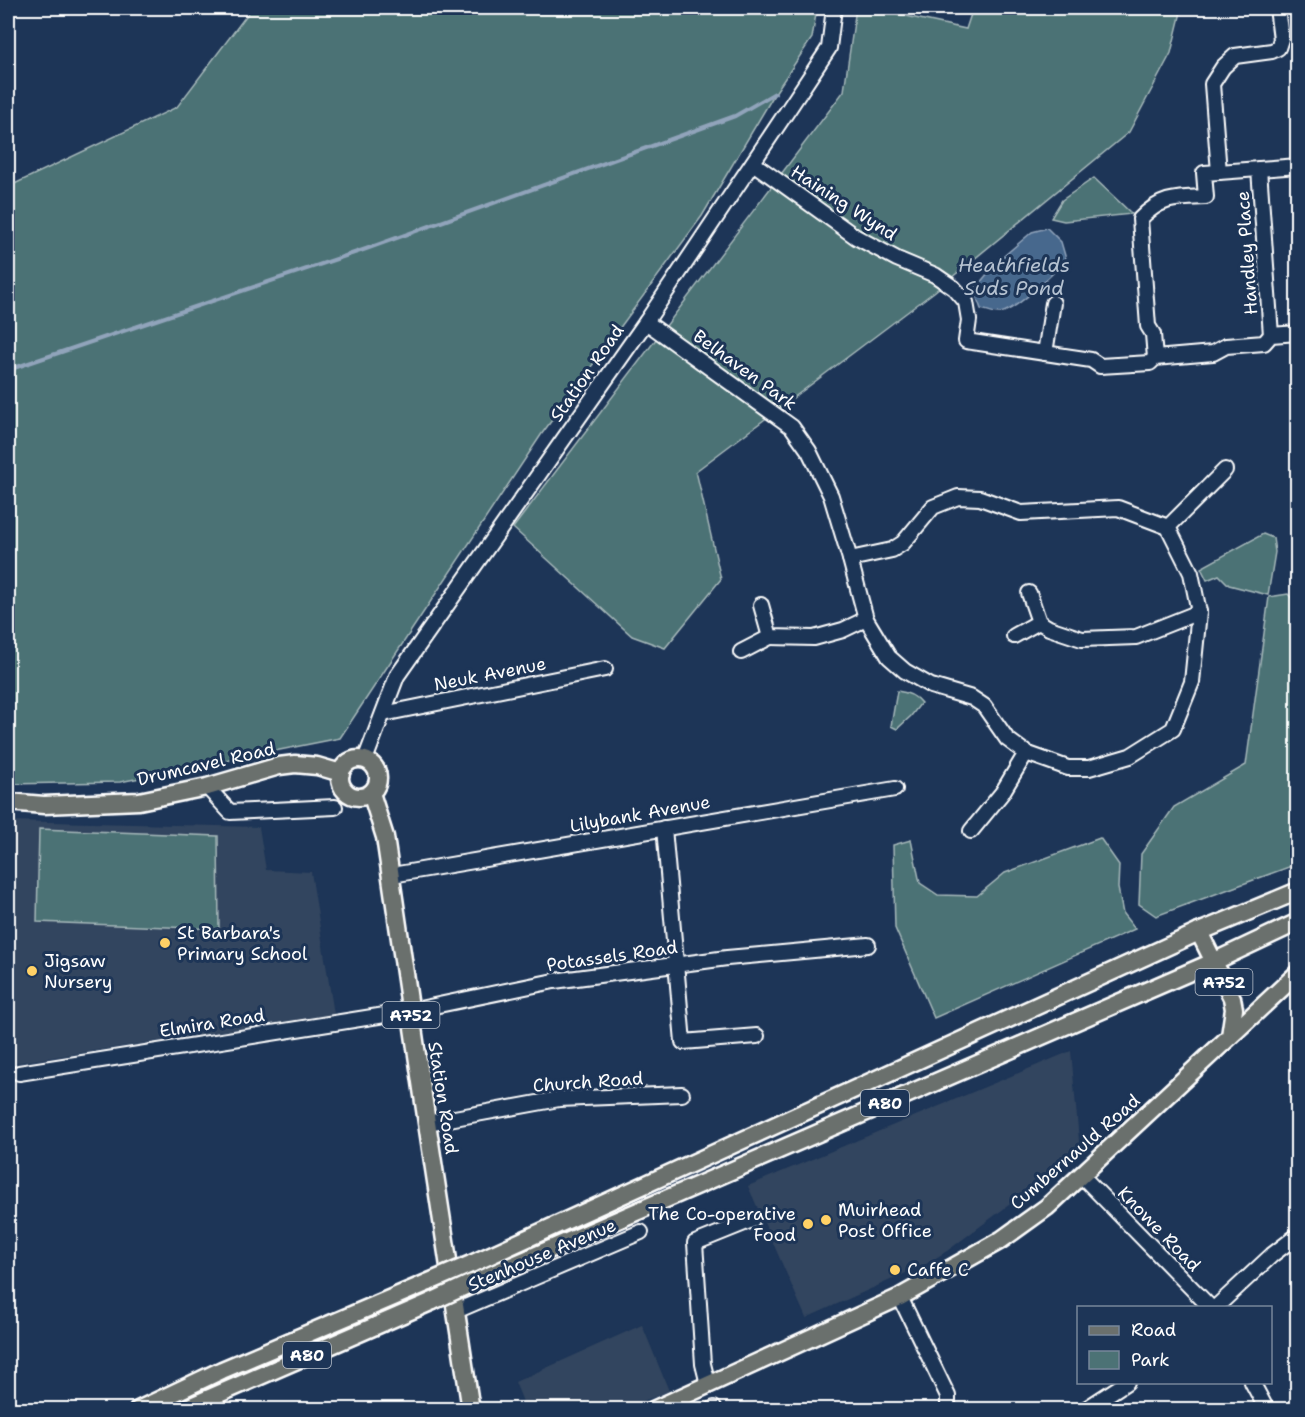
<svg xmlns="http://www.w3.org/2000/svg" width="1305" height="1417" viewBox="0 0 1305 1417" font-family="'Shantell Sans',sans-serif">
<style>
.built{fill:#32455e}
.green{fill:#4c7275;stroke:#a6b8ba;stroke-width:1.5}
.water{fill:#47678d;stroke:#91a4bb;stroke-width:1.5}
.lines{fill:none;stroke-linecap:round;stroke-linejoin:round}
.stream{stroke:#91a4bb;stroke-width:4}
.minor-casing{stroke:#fff;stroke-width:18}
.major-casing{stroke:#fff;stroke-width:21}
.minor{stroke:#1d3557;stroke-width:14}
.major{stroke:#6b706d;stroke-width:16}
.major-bridge-casing{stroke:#fff;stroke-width:21;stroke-linecap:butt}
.major-bridge{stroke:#6b706d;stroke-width:16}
.poi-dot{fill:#ffd166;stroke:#1d3557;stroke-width:2}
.labels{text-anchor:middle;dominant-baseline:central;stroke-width:6;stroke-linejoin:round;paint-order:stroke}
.shield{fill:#1d3557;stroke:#bbc2cd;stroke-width:1.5}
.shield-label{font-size:16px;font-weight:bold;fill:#fff}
.street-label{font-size:18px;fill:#fff;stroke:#1d3557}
.poi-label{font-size:18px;fill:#fff;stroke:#1d3557;text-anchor:start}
.water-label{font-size:20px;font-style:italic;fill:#b5c2d1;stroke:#1d3557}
</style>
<rect width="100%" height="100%" fill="#1d3557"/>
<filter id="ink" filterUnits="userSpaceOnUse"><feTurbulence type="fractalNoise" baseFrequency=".0167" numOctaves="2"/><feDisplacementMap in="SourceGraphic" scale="12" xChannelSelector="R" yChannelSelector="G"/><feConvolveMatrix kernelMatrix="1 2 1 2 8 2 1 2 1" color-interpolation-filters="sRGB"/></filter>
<g filter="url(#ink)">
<g class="built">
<path d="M 8,821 L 259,827 L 266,870 L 311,872 L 334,1014 L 9,1064 Z"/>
<path d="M 1071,1051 L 1080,1152 L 947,1251 L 926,1264 L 806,1318 L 748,1186 Z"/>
<path d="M 642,1325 L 669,1391 L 623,1409 L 526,1409 L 515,1382 Z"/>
</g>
<g class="green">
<path d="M 252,8 L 817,8 L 812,38 L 775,93 L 702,216 L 541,435 L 340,738 L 120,782 L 8,784 L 8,187 L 177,107 Z"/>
<path d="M 856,8 L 883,11 L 966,29 L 973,8 L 1182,8 L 1171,53 L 1129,132 L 934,292 L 696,471 L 721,579 L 665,648 L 632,636 L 513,528 L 844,91 Z"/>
<path d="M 1094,178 L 1132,214 L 1064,221 L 1051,218 L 1062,200 Z"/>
<path d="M 1263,534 L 1273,538 L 1275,552 L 1268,595 L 1229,585 L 1219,575 L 1207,580 L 1201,568 Z"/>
<path d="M 1288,594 L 1298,605 L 1297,864 L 1156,916 L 1139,904 L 1141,854 L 1174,807 L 1246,765 L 1269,597 Z"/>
<path d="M 897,691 C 906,692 915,695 921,703 L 911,716 L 897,729 L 891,726 Z"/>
<path d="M 39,829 L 218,836 L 219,929 L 37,922 Z"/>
<path d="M 1100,838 L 1119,865 L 1118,888 L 1123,914 L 1135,929 L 934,1018 L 895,928 L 893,845 L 911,840 L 920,883 L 938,895 L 977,896 L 1005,873 Z"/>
</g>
<path class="water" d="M 1047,228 L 1061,242 L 1066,259 C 1054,273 1017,310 1000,313 C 994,314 987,310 981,309 L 974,290 L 998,261 L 1032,232 Z"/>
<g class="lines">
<path class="stream" d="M 8,370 L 366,249 L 735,116 L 775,93"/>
<defs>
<g id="minor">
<path d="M 753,163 L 856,237 L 897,259 L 935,275 L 954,288 L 966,302 L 969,320 L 966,341 L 1091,360 L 1100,366 L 1150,363 L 1155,358 L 1213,353 L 1226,346 L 1264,343 L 1271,335 L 1298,333"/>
<path d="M 1259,169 L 1271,335"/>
<path d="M 1219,172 L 1298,166"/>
<path d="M 646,322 L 792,427 L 809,451 L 831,496 L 850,559"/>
<path d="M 1045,353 L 1053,303"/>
<path d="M 1155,358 L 1153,334 L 1148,326 L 1140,219 C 1161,197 1176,198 1206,197 L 1204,173 L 1219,172 L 1212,84 L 1223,67 L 1235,56 L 1272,51 L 1278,48 L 1281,39 L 1277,8"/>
<path d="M 958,497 L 980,498 L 1021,513 L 1118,508 L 1168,527 L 1191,573 L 1199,612 L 1192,682 L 1173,729 L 1130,756 L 1089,768 L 1068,768 L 1026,753 L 1007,739 L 984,706 L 972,698 L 931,686 L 905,671 L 889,657 L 866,619 L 850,559 L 892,550 L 903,543 L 933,507 Z"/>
<path d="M 1168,527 L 1225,470"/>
<path d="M 1029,593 L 1039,622 L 1049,628 L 1082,639 L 1136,637 L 1199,612"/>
<path d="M 761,605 L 770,637 L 814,638 L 843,630 L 866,619"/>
<path d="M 1014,636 L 1039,622"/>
<path d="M 741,652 L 770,637"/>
<path d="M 383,714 L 605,669"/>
<path d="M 365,760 L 397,676 L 646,322 L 788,110 L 829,48 L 834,8"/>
<path d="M 207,787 L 230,812 L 335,807"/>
<path d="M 664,828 L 683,1042 L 757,1036"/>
<path d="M 971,831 L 1002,793 L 1026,753"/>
<path d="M 392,875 L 895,789"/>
<path d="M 19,1073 L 410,1011 L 554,981 L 727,958 L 868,945"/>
<path d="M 427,1123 L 559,1099 L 682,1094"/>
<path d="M 1082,1176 L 1211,1308"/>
<path d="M 900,1297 L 948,1396 L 948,1410"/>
<path d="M 1215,1308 L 1272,1255 L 1298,1235"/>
<path d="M 456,1311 L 641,1232"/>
<path d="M 1252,1382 L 1267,1410"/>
<path d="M 708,1384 L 703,1364 L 695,1243 L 752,1220"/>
<path d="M 714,1408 L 714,1410"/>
<path d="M 1084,1410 L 1127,1382"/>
</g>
<g id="major">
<circle cx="359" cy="778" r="19"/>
<path d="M 371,793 L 385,837 L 427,1123 L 471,1410"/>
<path d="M 8,802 L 44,805 L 139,801 L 207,787 L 279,766 L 295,764 L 317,766 L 341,773"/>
<path d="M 1199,932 L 1232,998 L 1234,1009 L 1230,1036"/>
<path d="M 471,1264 L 1199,932 L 1298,891"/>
<path d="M 472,1283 L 1213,962 L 1298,922"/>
<path d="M 138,1410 L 222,1370 L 429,1282"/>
<path d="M 182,1410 L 433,1301"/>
<path d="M 653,1410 L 900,1297 L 1001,1240 L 1047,1207 L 1298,973"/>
</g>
</defs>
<use href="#minor" class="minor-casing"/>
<use href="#major" class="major-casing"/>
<use href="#minor" class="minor"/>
<use href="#major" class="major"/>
<defs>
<g id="major-bridge">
<path d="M 429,1282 L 471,1264"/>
<path d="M 433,1301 L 472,1283"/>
</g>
</defs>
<use href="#major-bridge" class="major-bridge-casing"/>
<use href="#major-bridge" class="major-bridge"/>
</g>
</g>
<g class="poi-dot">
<circle cx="165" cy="943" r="6"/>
<circle cx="32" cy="971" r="6"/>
<circle cx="826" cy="1220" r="6"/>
<circle cx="808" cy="1224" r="6"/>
<circle cx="895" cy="1270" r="6"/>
</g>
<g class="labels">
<g class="shield">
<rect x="1195.5" y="969" width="57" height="26" rx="4.5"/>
<rect x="382.5" y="1002" width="57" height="26" rx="4.5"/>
<rect x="861" y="1090" width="48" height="26" rx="4.5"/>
<rect x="283" y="1342" width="48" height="26" rx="4.5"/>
</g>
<g class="shield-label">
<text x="1224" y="982">A752</text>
<text x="411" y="1015">A752</text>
<text x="885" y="1103">A80</text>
<text x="307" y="1355">A80</text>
</g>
<g class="street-label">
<text transform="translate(844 203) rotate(33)">Haining Wynd</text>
<text transform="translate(1247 253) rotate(-94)">Handley Place</text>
<text transform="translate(745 370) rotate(36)">Belhaven Park</text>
<text transform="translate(587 373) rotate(-55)">Station Road</text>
<text transform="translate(490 674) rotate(-11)">Neuk Avenue</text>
<text transform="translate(206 764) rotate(-13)">Drumcavel Road</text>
<text transform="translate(640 814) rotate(-10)">Lilybank Avenue</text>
<text transform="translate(612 956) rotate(-8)">Potassels Road</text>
<text transform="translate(212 1023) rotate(-9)">Elmira Road</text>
<text transform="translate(588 1082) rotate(-4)">Church Road</text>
<text transform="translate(443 1098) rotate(81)">Station Road</text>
<text transform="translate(1075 1152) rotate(-41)">Cumbernauld Road</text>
<text transform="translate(1159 1229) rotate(46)">Knowe Road</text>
<text transform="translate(542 1255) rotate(-23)">Stenhouse Avenue</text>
</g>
<g class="poi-label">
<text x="177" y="933">St Barbara's<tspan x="177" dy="21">Primary School</tspan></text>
<text x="44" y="961">Jigsaw<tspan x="44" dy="21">Nursery</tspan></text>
<text x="838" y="1210">Muirhead<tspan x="838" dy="21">Post Office</tspan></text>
<text x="796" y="1214" text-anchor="end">The Co-operative<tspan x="796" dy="21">Food</tspan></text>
<text x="907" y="1270">Caffe C</text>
</g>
<g class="water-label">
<text x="1014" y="265">Heathfields<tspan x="1014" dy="23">Suds Pond</tspan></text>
</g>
</g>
<rect width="1305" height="1417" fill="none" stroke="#1d3557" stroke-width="30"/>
<rect x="15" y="15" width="1275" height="1387" fill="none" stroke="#fff" stroke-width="2" filter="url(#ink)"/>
<rect x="1077" y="1306" width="195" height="78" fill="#1d3557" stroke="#77869a" stroke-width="1.5"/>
<rect x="1089" y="1326" width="30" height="9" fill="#6b706d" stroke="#77869a" stroke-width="1.5"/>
<text x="1131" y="1336" font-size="18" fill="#ffffff">Road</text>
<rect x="1089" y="1351" width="30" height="18" fill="#4c7275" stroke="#77869a" stroke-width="1.5"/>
<text x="1131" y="1366" font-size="18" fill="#ffffff">Park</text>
</svg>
